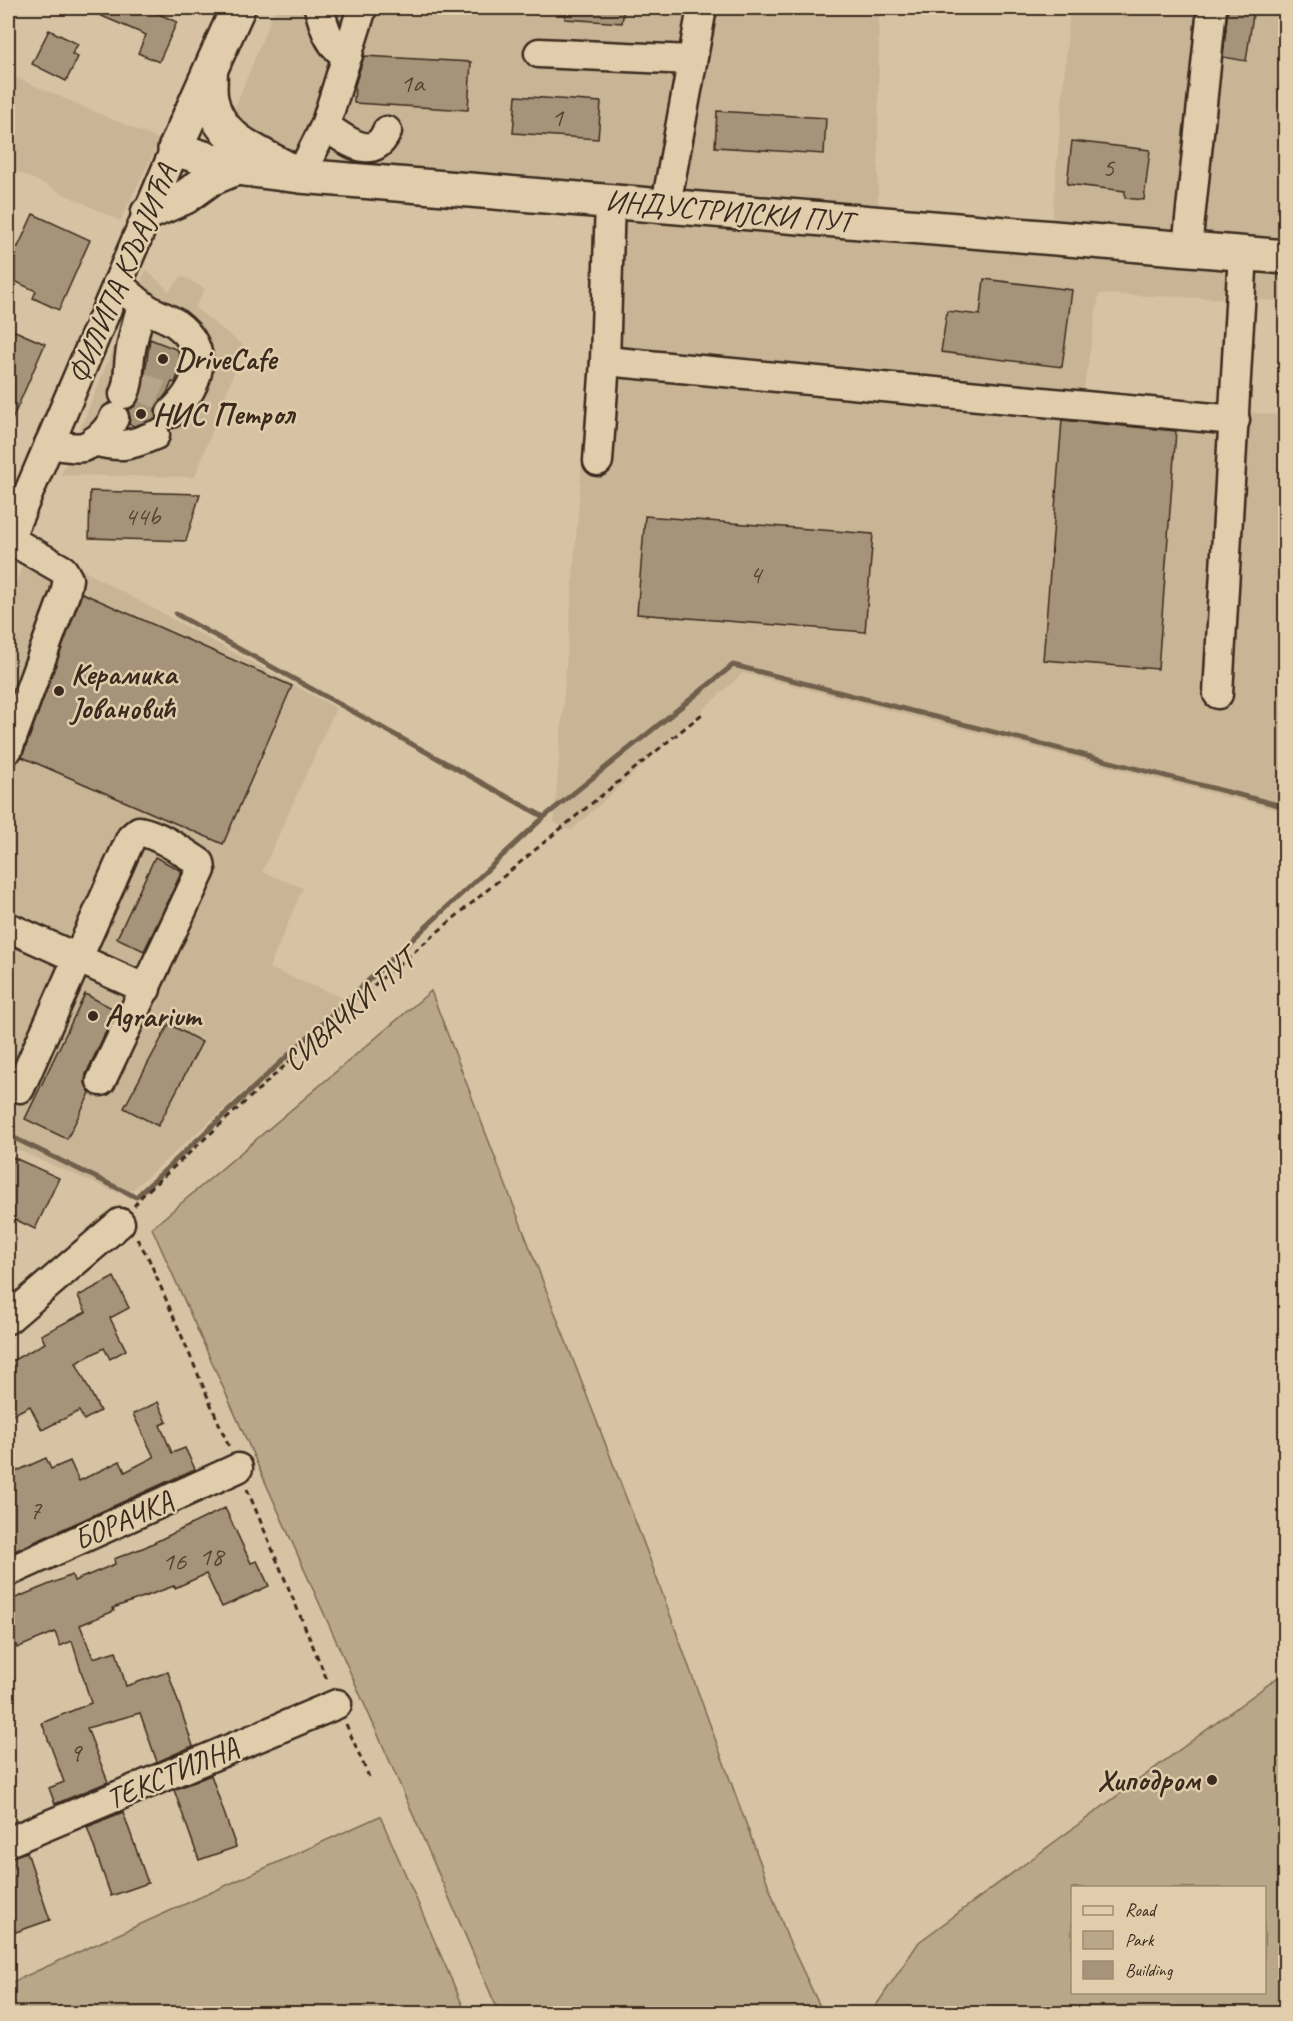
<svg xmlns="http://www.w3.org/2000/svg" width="1293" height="2021" viewBox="0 0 1293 2021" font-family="Caveat,sans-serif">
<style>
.built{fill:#c9b596}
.green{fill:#baa78a;stroke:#7a6854;stroke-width:1.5;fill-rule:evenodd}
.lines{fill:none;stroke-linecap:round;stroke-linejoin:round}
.stream{stroke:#6f5e4b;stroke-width:5}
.building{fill:#a79379;stroke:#3b2a1e;stroke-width:1.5}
.minor-tunnel{stroke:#b8a488;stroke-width:28;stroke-dasharray:28 14;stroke-linecap:butt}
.minor-casing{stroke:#3b2a1e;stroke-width:33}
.major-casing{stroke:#3b2a1e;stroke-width:38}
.path{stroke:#3b2a1e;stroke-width:3;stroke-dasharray:6 4.5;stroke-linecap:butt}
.minor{stroke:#e1cdab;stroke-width:28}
.major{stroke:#e1cdab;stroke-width:33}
.poi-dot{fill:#3b2a1e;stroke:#e1cdab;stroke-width:2}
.labels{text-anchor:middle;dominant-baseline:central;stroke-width:5;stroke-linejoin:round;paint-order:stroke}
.number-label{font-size:27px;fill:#564435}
.street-label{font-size:30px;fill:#3b2a1e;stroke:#e1cdab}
.poi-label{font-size:30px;font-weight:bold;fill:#3b2a1e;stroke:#e1cdab;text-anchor:start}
</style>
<rect width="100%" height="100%" fill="#d7c3a3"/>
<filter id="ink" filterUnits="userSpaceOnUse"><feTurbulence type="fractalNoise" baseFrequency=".0167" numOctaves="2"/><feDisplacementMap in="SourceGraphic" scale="12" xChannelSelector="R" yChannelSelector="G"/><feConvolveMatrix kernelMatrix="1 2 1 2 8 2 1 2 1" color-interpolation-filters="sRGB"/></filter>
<g filter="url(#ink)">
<g class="built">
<path d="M 275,8 L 879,8 L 878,206 L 1052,222 L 1070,8 L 1285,8 L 1285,301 L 1099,294 L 1083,394 L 1285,416 L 1285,812 L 743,673 L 571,831 L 554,822 L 599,242 L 607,195 L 277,162 L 233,112 Z"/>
<path d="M 8,74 L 160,140 L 120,221 L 8,167 Z"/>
<path d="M 146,269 L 169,291 L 182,276 L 205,289 L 195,308 L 244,346 L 195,477 L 61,475 Z"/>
<path d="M 31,542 L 336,708 L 262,872 L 303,888 L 269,968 L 348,1000 L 125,1196 L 8,1146 L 8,604 Z"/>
</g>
<g class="green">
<path d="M 431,991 L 649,1557 L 788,1939 L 823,2013 L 499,2013 L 387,1755 L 152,1228 Z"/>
<path d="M 1285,1672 L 1285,2013 L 871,2013 L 919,1942 ZM 1072,1888 L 1264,1888 L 1264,1992 L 1072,1992 Z"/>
<path d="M 380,1816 L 466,2013 L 8,2013 L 8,1984 Z"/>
</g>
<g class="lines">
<g class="stream">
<path d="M 176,614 L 544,817"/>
<path d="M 8,1135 L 136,1197 L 544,817 L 733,665 L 1286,807"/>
</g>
</g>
<g class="building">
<path d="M 83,8 L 145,8 L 177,22 L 159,62 L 138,53 L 146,35 Z"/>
<path d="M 566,8 L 624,8 L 622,23 L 565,19 Z"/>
<path d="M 1228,8 L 1254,8 L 1246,61 L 1223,57 Z"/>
<path d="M 49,30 L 78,44 L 72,54 L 78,57 L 66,81 L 32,64 Z"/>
<path d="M 364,56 L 471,62 L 468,110 L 354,103 L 355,85 Z"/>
<path d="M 516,96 L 601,102 L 598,139 L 513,133 Z"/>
<path d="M 717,111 L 826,118 L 824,154 L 715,147 Z"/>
<path d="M 1072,141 L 1150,150 L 1144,200 L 1125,198 L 1125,191 L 1067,184 Z"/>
<path d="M 33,214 L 90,240 L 59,310 L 33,298 L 36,291 L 8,278 L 8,243 L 18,247 Z"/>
<path d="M 984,279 L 1072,290 L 1062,367 L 941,352 L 947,311 L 980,315 Z"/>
<path d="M 8,328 L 45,344 L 8,429 Z"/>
<path d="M 150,339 L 178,350 L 181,366 L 175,383 L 172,382 L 167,393 L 155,409 L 156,419 L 134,426 L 129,424 L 130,417 L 128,410 L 134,407 L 142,394 Z"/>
<path d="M 1062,420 L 1176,431 L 1158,669 L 1043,660 Z"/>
<path d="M 90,491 L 200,494 L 186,541 L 89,538 Z"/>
<path d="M 645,516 L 873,534 L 865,632 L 637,614 Z"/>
<path d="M 82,593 L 292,686 L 223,844 L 22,757 Z"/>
<path d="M 155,857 L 182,871 L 144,951 L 117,938 Z"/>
<path d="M 85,994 L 116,1010 L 86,1074 L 85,1083 L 90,1093 L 67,1139 L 25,1119 Z"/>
<path d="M 169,1024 L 202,1042 L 158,1126 L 124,1108 Z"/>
<path d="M 8,1155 L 59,1178 L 35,1229 L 8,1216 Z"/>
<path d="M 114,1277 L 129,1308 L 110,1318 L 126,1350 L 110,1359 L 104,1348 L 76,1363 L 100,1411 L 84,1420 L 79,1411 L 42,1430 L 30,1406 L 8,1417 L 8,1363 L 45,1343 L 41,1335 L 86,1312 L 78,1296 Z"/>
<path d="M 158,1402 L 167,1422 L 160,1425 L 172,1453 L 185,1448 L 195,1469 L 8,1554 L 8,1475 L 46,1458 L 51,1469 L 70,1461 L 79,1481 L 120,1461 L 125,1472 L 154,1457 L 133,1414 Z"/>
<path d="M 225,1508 L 251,1563 L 257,1561 L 269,1586 L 222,1607 L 206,1574 L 175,1588 L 174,1586 L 113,1608 L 114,1611 L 80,1625 L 93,1658 L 116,1651 L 126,1686 L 168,1672 L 193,1746 L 157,1762 L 140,1713 L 87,1728 L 108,1782 L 55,1804 L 49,1788 L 64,1782 L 42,1723 L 91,1703 L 72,1641 L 60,1646 L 55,1632 L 17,1648 L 8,1624 L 8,1601 L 72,1575 L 74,1581 L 115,1564 L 114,1559 L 145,1547 Z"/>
<path d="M 211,1775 L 236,1847 L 199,1860 L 174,1790 Z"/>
<path d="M 123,1812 L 148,1883 L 111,1896 L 87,1827 Z"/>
<path d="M 27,1852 L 50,1920 L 13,1933 L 8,1918 L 8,1858 Z"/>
</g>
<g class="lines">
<path class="minor-tunnel" d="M 134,384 L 166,397"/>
<defs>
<g id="minor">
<path d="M 319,8 C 324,26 329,48 348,55"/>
<path d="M 539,53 L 691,60"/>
<path d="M 325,126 C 345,139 373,164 387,131"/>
<path d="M 300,176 L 325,126 L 362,8"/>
<path d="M 666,205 L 702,8"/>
<path d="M 1187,248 L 1212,8"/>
<path d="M 117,284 C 127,292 136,300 146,308 C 155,314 166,317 175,323 C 212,350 200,386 171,413"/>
<path d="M 605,361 L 1235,420"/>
<path d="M 124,394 C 130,382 128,370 130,356 C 132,339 137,322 142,305"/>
<path d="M 94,441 C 120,448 130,446 155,435"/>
<path d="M 49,444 C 59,445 73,449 83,447 C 95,444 109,429 114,418"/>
<path d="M 598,461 L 605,361 L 610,201"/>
<path d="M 8,541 L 175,149"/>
<path d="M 1218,694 L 1243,253"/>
<path d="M 8,749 L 65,594 L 68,579 L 63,570 L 9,539"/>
<path d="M 8,927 L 146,989"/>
<path d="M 20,1088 L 131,838 L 139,831 C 160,835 182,851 200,863 L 201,870 L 101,1081"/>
<path d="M 8,1319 L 120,1223"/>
<path d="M 8,1572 L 238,1468"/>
<path d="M 8,1842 L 337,1704"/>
</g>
<g id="major">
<path d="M 238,8 L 175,149 L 236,168 L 300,176 L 1286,257"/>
<path d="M 210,71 C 211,80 209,90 211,99 C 218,138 255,151 286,168"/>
<path d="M 148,213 L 185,197 L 210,179 L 236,168"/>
</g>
</defs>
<use href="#minor" class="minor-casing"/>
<use href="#major" class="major-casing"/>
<g class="path">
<path d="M 134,1206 L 142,1196 L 360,997 L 554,834 L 702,714"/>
<path d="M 137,1239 L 148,1257 L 229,1447"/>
<path d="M 247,1489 L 328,1682"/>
<path d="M 346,1724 L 369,1777"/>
</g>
<use href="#minor" class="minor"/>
<use href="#major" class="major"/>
</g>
</g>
<g class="poi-dot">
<circle cx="163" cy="359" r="6"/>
<circle cx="141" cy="414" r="6"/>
<circle cx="59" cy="691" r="6"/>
<circle cx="93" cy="1016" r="6"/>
<circle cx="1212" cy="1780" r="6"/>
</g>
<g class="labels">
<g class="number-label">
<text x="412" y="83">1a</text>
<text x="557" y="117">1</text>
<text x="1108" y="167">5</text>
<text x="142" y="516">44b</text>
<text x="755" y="574">4</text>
<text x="35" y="1510">7</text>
<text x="211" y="1556">18</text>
<text x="174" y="1561">16</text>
<text x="75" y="1752">9</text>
</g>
<g class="street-label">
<text transform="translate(729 211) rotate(5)">ИНДУСТРИЈСКИ ПУТ</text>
<text transform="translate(122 274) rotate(-67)">ФИЛИПА КЉАЈИЋА</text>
<text transform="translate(349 1010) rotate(-42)">СИВАЧКИ ПУТ</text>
<text transform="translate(123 1520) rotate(-24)">БОРАЧКА</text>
<text transform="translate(172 1773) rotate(-23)">ТЕКСТИЛНА</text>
</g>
<g class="poi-label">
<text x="175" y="359">DriveCafe</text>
<text x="153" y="414">НИС Петрол</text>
<text x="71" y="674">Керамика<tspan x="71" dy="34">Јовановић</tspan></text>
<text x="105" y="1016">Agrarium</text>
<text x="1200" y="1780" text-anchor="end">Хиподром</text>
</g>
</g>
<rect width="1293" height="2021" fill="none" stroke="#e1cdab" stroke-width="30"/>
<rect x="15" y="15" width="1263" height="1991" fill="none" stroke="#3b2a1e" stroke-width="2" filter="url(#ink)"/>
<rect x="1071" y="1886" width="195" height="108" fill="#e1cdab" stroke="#9f8c73" stroke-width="1.5"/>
<rect x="1083" y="1906" width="30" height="9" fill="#e1cdab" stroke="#9f8c73" stroke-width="1.5"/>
<text x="1125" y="1916" font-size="18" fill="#3b2a1e">Road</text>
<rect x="1083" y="1931" width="30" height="18" fill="#baa78a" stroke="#9f8c73" stroke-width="1.5"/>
<text x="1125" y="1946" font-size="18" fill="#3b2a1e">Park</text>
<rect x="1083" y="1961" width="30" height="18" fill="#a79379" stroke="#9f8c73" stroke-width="1.5"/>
<text x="1125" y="1976" font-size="18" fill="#3b2a1e">Building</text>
</svg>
